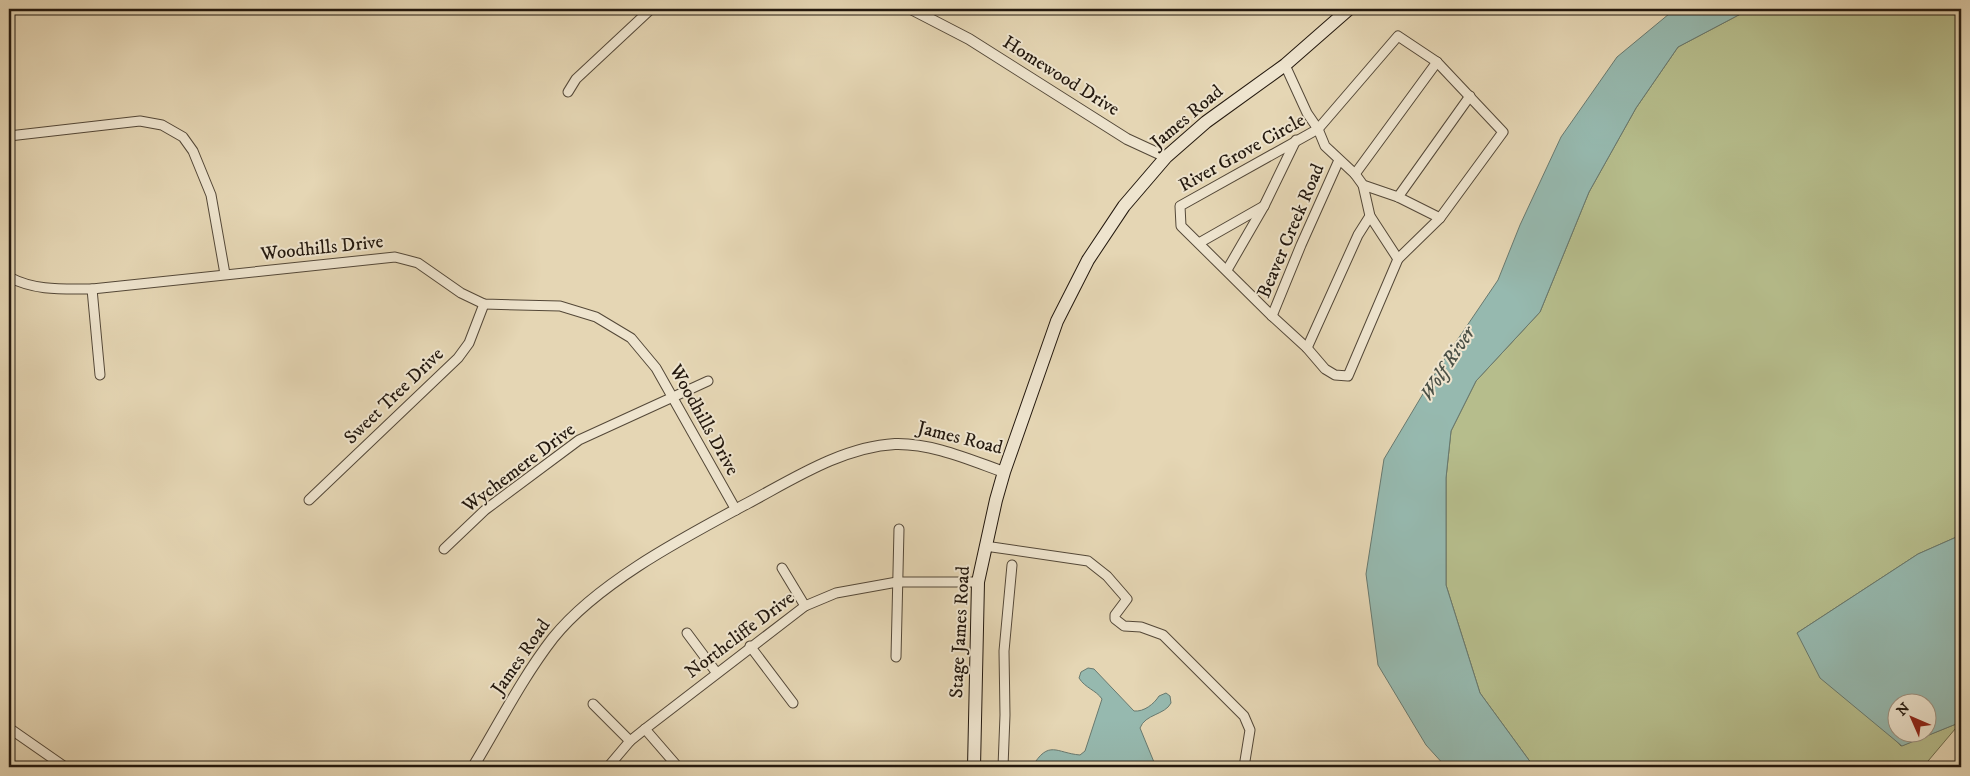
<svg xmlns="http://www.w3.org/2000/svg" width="1970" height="776" viewBox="0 0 1970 776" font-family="'IM FELL DW Pica',serif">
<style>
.green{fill:#b6bd8c;stroke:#6c6a4d}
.water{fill:#96b9af;stroke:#68796f;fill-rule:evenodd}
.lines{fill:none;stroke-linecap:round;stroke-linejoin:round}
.minor-casing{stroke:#544838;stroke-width:11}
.tertiary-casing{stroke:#544838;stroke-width:12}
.secondary-casing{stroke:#23180e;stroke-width:14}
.minor{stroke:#eee4ce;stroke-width:9}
.tertiary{stroke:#eee4ce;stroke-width:10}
.secondary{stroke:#eee4ce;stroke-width:12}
.labels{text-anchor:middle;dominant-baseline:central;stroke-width:4;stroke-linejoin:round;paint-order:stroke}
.street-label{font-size:19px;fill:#23180e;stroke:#eee4ce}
.water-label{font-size:20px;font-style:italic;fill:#4b5046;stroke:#eee4ce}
</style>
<rect width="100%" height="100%" fill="#e5d6b4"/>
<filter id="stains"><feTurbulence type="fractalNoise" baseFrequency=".004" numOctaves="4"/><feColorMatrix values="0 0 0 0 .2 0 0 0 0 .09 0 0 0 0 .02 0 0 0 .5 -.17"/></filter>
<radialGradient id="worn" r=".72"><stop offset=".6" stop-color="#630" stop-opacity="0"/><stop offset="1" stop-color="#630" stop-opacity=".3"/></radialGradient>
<path class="green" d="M 1750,9 L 1961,9 L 1961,535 L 1918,554 L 1797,633 L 1901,746 L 1961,722 L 1923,767 L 1534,767 L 1480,693 L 1446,585 L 1446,478 L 1451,431 L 1476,381 L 1540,312 L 1589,192 L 1636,108 L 1678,47 Z"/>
<g class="water">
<path d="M 1675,9 L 1750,9 L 1678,47 L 1636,108 L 1589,192 L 1540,312 L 1476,381 L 1451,431 L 1446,478 L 1446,585 L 1480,693 L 1534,767 L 1446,767 L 1426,745 L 1378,665 L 1366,574 L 1384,459 L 1439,367 L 1498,280 L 1520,225 L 1561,137 L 1617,57 Z"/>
<path d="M 1961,535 L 1961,722 L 1902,746 L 1820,678 L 1797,633 L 1918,554 ZM 1898,704 L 1928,704 L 1928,734 L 1898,734 Z"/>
<path d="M 1088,668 L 1094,669 L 1134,711 C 1144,712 1154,704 1159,696 L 1166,693 L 1170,696 L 1171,703 C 1165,715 1145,714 1140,728 L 1156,767 L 1032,767 C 1049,739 1056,753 1080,755 L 1085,751 L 1102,699 C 1096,690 1085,688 1079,678 L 1081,672 Z"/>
</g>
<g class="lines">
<defs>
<g id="minor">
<path d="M 1398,36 L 1437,62 L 1503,132 L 1440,218 L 1398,259 L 1348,376 L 1335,375 L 1325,369 L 1307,348 L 1272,316 L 1181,226 L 1180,206 L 1318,129 Z"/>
<path d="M 1285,65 L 1307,113 L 1318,129 L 1325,146 L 1355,174 L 1363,185 L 1398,197 L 1440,218"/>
<path d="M 568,92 L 576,79 L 651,9"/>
<path d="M 9,136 L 140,121 L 162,125 L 183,137 L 193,151 L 211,195 L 225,274"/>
<path d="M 1355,174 L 1437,62"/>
<path d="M 1363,185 L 1370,216 L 1398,259"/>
<path d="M 1398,197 L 1470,96"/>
<path d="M 1199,243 L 1264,206"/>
<path d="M 1227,270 L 1264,206 L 1296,140"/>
<path d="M 9,277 C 35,291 63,289 92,289 L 395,257 L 418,263 L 461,293 L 484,304 L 560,306 L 596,317 L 631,338 L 656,368 L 736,510"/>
<path d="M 92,289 L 100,375"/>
<path d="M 1272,316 L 1301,245 L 1339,160"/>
<path d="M 1307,348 L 1358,235 L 1370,216"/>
<path d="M 309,500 L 458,358 L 469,343 L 484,304"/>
<path d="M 985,546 L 1088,561 L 1107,576 L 1127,599 L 1115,615 L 1115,619 L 1124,626 L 1141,627 L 1163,635 L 1244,716 L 1250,730 L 1244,767"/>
<path d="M 444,549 L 485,510 L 579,440 L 708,381"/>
<path d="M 782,568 L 805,606"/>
<path d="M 687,633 L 716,672"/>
<path d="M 750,646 L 793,703"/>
<path d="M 896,657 L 899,529"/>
<path d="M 593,704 L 630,741"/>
<path d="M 9,728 L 65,767"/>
<path d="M 645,729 L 678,767"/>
<path d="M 608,767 L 630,741 L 645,729 L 805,606 L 836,593 L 897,582 L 978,582"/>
<path d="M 1003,767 L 1005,715 L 1004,651 L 1012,565"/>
</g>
<g id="tertiary">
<path d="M 911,9 L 969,39 L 1127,139 L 1166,157"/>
<path d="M 473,767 C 499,724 522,678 553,638 C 598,582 685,537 748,503 C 793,479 842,447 895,444 C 932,443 970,460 1004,472"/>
</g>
<path id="secondary" d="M 974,767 L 978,582 L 996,500 L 1004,472 L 1057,321 L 1088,260 L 1124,206 L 1166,157 L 1206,122 L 1285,65 L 1349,9"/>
</defs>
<use href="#minor" class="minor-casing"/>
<use href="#tertiary" class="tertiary-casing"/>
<use href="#secondary" class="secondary-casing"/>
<use href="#minor" class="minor"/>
<use href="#tertiary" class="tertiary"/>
<use href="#secondary" class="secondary"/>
</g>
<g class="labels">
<g class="street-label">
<text transform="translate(1061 76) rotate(32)">Homewood Drive</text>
<text transform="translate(1187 117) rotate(-40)">James Road</text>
<text transform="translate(1242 153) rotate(-29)">River Grove Circle</text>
<text transform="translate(1291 231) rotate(-67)">Beaver Creek Road</text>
<text transform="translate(322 248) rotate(-6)">Woodhills Drive</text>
<text transform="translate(394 396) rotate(-44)">Sweet Tree Drive</text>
<text transform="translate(704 420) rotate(61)">Woodhills Drive</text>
<text transform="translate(960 438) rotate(14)">James Road</text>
<text transform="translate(519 468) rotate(-37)">Wychemere Drive</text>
<text transform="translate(960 632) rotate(-87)">Stage James Road</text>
<text transform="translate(740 635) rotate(-37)">Northcliffe Drive</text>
<text transform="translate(521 657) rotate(-55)">James Road</text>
</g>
<g class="water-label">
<text transform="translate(1448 364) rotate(-57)">Wolf River</text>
</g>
</g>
<rect width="1970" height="776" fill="none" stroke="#e5d6b4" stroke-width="30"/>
<rect x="10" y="10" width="1950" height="756" fill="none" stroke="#23180e" stroke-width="2.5"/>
<rect x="15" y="15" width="1940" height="746" fill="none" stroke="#23180e"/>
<g transform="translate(1912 718) rotate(315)"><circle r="24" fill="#eee4ce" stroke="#9d9281"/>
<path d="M0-4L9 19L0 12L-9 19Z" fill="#8f2418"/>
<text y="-8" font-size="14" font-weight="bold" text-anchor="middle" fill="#23180e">N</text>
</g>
<rect width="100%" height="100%" filter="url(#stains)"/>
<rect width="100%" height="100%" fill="url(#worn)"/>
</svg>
